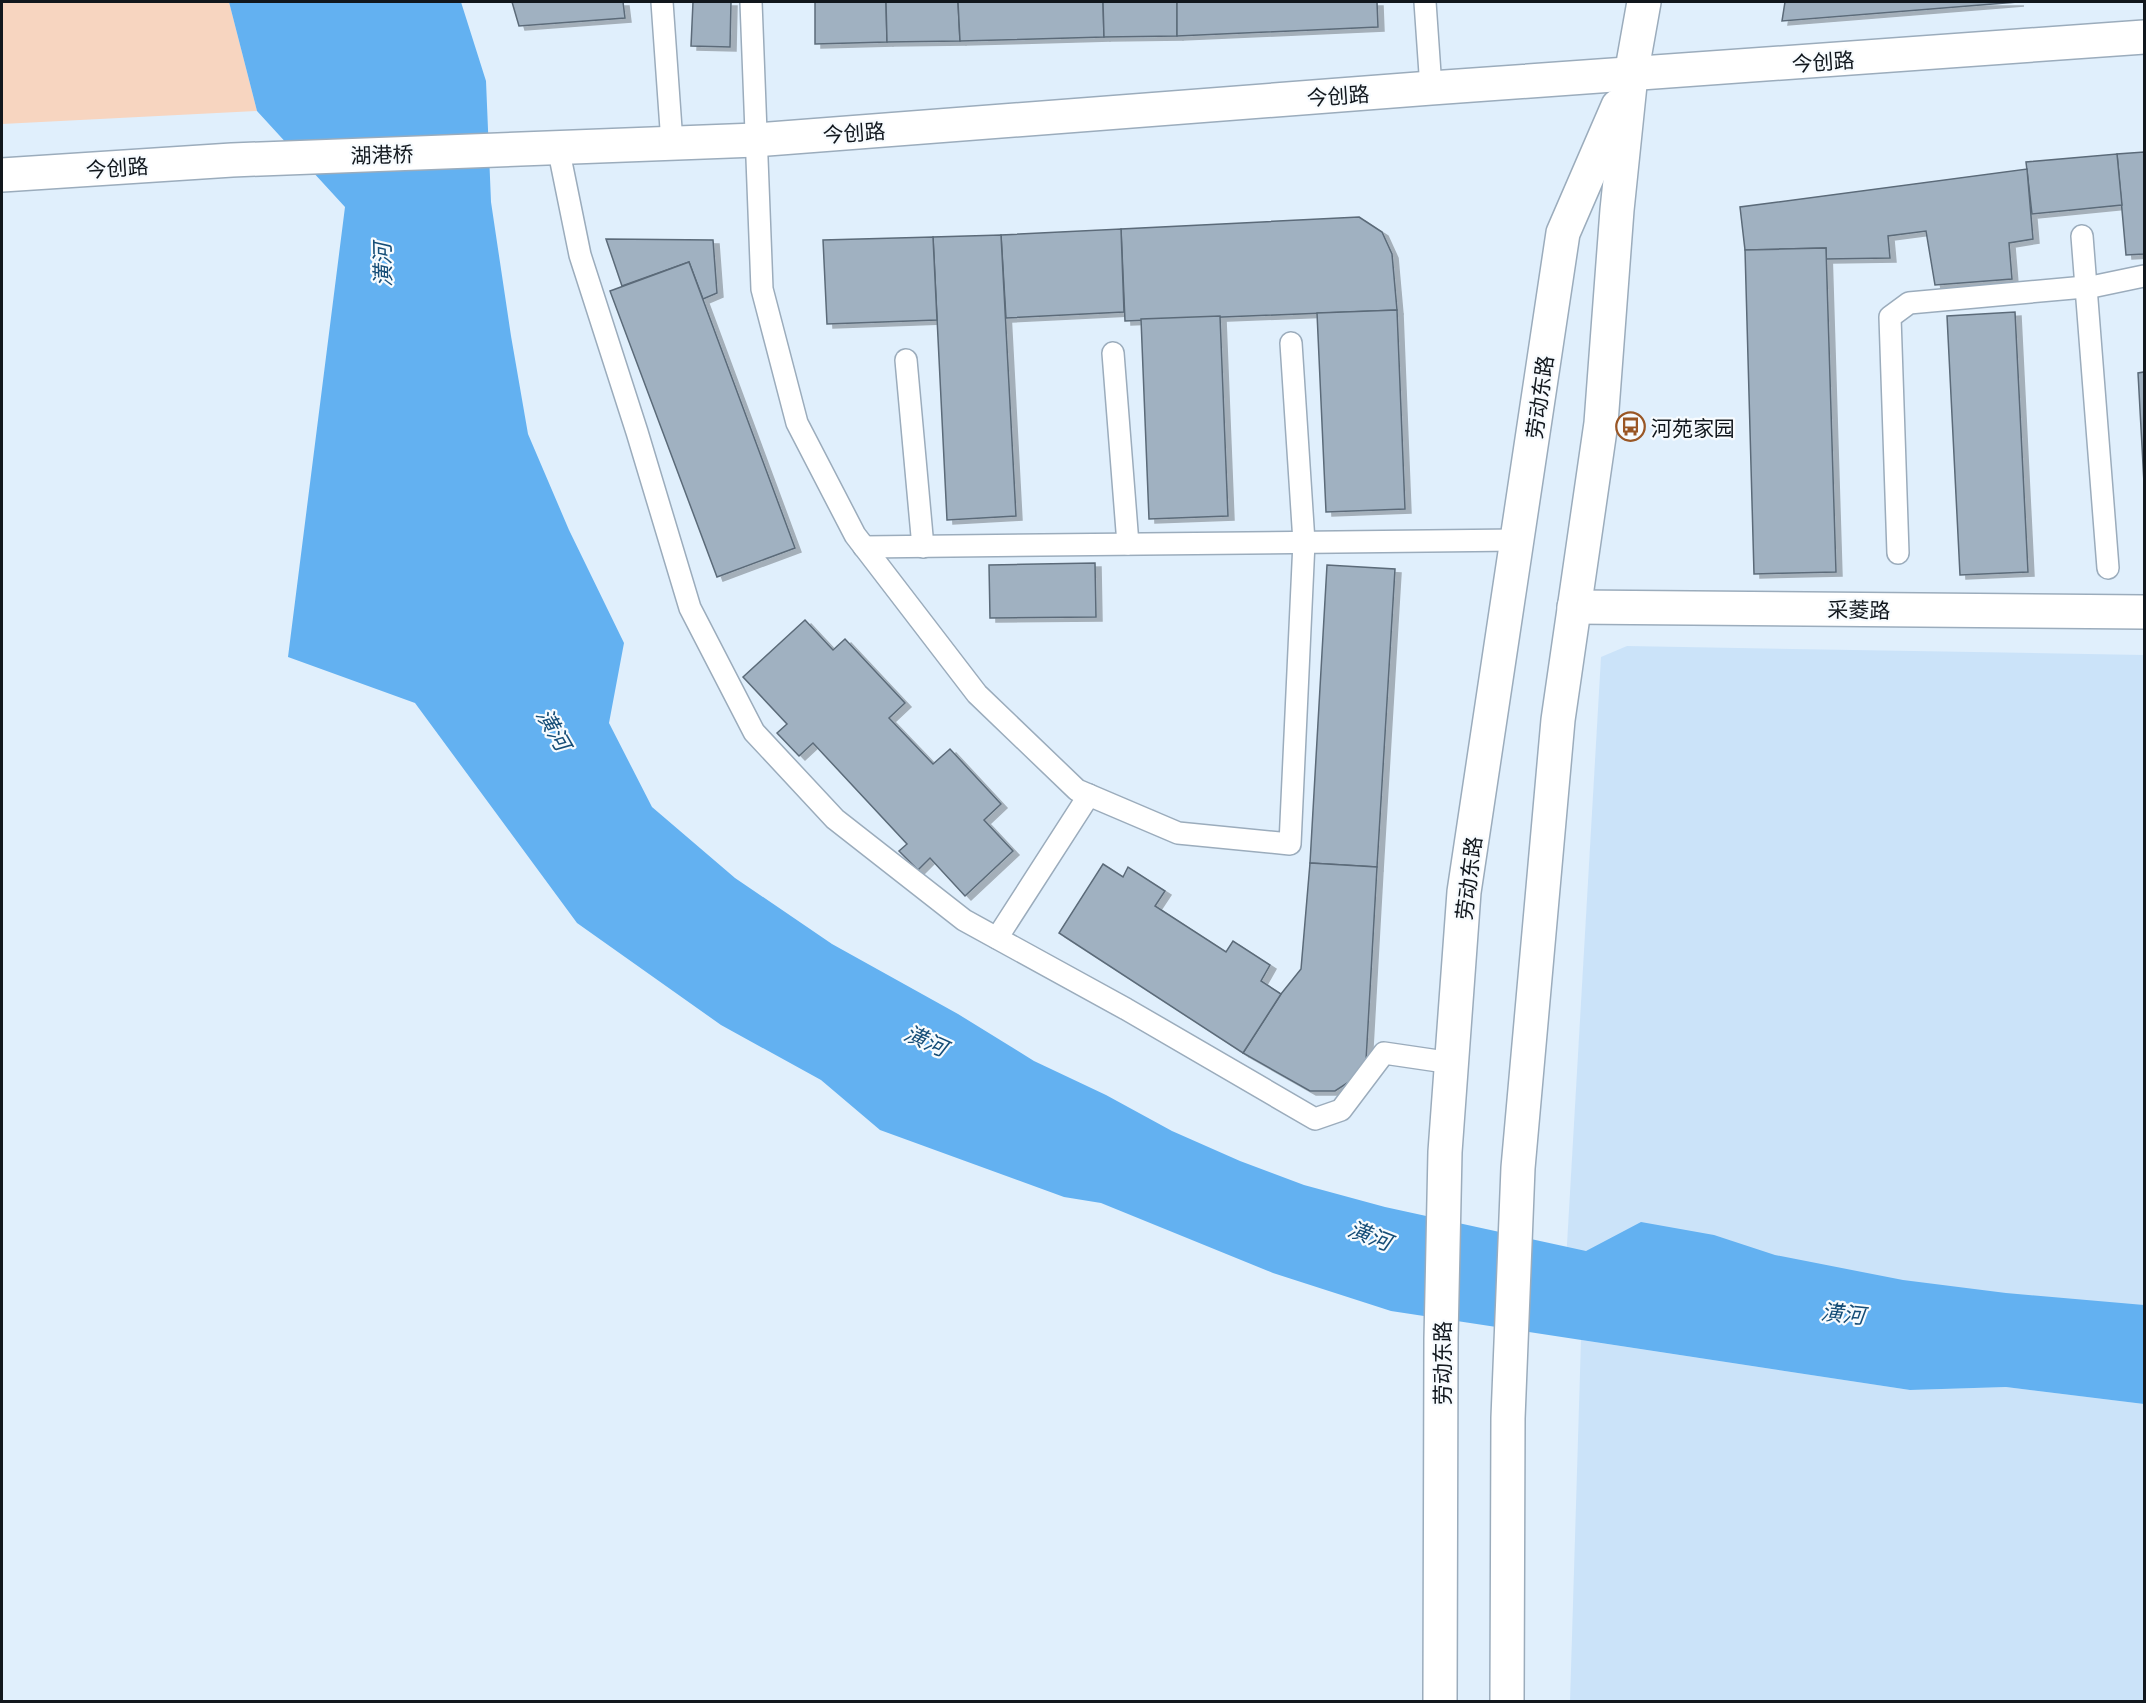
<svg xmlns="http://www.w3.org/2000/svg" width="2146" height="1703" viewBox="0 0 2146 1703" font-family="Commissioner,'Noto Sans SC',sans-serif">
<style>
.built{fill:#cbe3f9}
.green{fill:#f7d5c0}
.water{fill:#63b1f1}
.building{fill:#a0b1c1;stroke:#5b6b79;stroke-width:1.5;filter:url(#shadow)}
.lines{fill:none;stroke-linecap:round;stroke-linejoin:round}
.lane-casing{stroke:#9bacbc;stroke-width:24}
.street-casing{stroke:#9bacbc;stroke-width:36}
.secondary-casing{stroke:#9bacbc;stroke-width:36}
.lane{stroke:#fff;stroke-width:21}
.street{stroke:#fff;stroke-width:33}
.secondary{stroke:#fff;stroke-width:33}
.labels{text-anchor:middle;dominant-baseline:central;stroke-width:4.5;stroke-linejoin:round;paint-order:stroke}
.street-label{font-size:21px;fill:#11171d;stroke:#f7fbfe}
.poi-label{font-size:21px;fill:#11171d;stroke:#f7fbfe;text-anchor:start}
.water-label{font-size:22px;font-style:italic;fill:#154d77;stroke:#f7fbfe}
</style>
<defs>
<filter id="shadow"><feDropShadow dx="6" dy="4" stdDeviation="0" flood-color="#0004"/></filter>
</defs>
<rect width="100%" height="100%" fill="#e0effc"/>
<g class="built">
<path d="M 1627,646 L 2144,655 L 2144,1343 L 1565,1279 L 1601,657 Z"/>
<path d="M 1581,1340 L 1910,1390 L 2006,1387 L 2144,1404 L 2144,1701 L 1570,1702 Z"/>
</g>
<path class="green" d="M 2,2 L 229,2 L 257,111 L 2,124 Z"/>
<path class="water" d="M 229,2 L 461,2 L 486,81 L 491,202 L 511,336 L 528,434 L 569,530 L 624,643 L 609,723 L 652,807 L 735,878 L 832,944 L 958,1014 L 1034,1061 L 1106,1095 L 1172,1131 L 1240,1161 L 1304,1185 L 1385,1207 L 1586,1251 L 1641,1222 L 1714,1235 L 1775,1255 L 1903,1280 L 2006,1293 L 2144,1305 L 2144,1404 L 2006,1387 L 1910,1390 L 1391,1311 L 1273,1273 L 1101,1203 L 1064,1197 L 880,1130 L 821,1080 L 721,1025 L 577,923 L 415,703 L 288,657 L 345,207 L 257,111 Z"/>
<g class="building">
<path d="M 512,2 L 623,2 L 625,18 L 519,26 Z"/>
<path d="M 693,2 L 731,2 L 730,47 L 691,46 Z"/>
<path d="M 815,2 L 886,2 L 887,42 L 815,44 Z"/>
<path d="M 886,2 L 958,2 L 960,41 L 887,42 Z"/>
<path d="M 958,2 L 1103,2 L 1104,37 L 960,41 Z"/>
<path d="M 1103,2 L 1177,2 L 1177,36 L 1104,37 Z"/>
<path d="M 1177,2 L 1377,2 L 1378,27 L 1177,36 Z"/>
<path d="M 1785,2 L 2018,2 L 1782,21 Z"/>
<path d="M 2144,152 L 2144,254 L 2126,255 L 2117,154 Z"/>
<path d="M 2117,154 L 2122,205 L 2032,214 L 2026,162 Z"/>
<path d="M 2027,169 L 2033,239 L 2009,243 L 2012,279 L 1935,285 L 1926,231 L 1888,236 L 1890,258 L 1826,259 L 1826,248 L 1745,250 L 1740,207 Z"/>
<path d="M 1359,217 L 1382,232 L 1392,254 L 1397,310 L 1125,321 L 1121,229 Z"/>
<path d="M 1121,229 L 1124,312 L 1006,318 L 1001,235 Z"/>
<path d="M 1001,235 L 1016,516 L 947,520 L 933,237 Z"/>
<path d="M 933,237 L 937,320 L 827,324 L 823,240 Z"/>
<path d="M 606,239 L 713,240 L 717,293 L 703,299 L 689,262 L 622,286 Z"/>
<path d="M 1826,248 L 1836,572 L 1754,574 L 1745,250 Z"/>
<path d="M 689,262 L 795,548 L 717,577 L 610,291 Z"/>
<path d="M 1397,310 L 1405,509 L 1326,512 L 1317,313 Z"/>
<path d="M 2015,312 L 2028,572 L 1960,575 L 1947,316 Z"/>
<path d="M 1220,316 L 1228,516 L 1149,519 L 1141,319 Z"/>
<path d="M 2144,372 L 2144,483 L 2138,373 Z"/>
<path d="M 1095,563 L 1096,617 L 990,618 L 989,565 Z"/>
<path d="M 1327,565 L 1395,569 L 1377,867 L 1310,863 Z"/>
<path d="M 805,620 L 833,650 L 845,639 L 905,703 L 889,718 L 933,764 L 950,749 L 1001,804 L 984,820 L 1013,851 L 965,896 L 930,858 L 918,870 L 899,851 L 907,844 L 813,743 L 799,756 L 777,733 L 787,724 L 743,677 Z"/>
<path d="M 1310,863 L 1377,867 L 1366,1061 L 1355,1078 L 1335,1091 L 1310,1091 L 1243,1053 L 1281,994 L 1301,969 Z"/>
<path d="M 1103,864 L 1123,877 L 1128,867 L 1165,891 L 1155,906 L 1226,952 L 1233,941 L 1270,965 L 1261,981 L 1281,994 L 1243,1053 L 1059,933 Z"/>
</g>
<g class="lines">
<defs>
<g id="lane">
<path d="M 662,2 L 672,143"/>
<path d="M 751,2 L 762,289 L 797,423 L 855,535 L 977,694 L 1077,790 L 1178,833 L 1290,844 L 1304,542 L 1291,343"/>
<path d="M 1425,2 L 1431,88"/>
<path d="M 558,147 L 580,255 L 637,432 L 690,608 L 754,732 L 835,819 L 964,920 L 1126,1009 L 1315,1119 L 1341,1110 L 1384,1053 L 1452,1063"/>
<path d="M 2082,236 L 2108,568"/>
<path d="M 1113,353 L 1128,544"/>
<path d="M 906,360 L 923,547"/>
<path d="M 864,547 L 1518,540"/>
<path d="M 1898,553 L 1890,317 L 1909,303 L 2096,286 L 2144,276"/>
<path d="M 997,938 L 1089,795"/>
</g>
<path id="street" d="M 1574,607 L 2144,612"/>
<g id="secondary">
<path d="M 2,175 L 232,160 L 756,140 L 1431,88 L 2144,37"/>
<path d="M 1440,1702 L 1441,1339 L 1445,1152 L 1464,892 L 1563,233 L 1618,106"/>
<path d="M 1507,1702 L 1508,1418 L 1518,1168 L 1558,720 L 1601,423 L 1617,210 L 1631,75 L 1644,2"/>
</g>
</defs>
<use href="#lane" class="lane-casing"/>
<use href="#street" class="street-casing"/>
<use href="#secondary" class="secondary-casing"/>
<use href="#lane" class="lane"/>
<use href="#street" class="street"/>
<use href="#secondary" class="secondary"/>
</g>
<defs>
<symbol id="bus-ring" viewBox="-11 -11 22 22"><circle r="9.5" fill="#f7fbfe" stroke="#995625" stroke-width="1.5"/><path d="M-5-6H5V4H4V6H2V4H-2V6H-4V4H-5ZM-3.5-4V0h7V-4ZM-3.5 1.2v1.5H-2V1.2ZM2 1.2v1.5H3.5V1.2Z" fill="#995625"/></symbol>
</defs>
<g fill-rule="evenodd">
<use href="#bus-ring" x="1614" y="410" width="33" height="33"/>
</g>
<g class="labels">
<g class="street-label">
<text transform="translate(1823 61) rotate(-4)">今创路</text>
<text transform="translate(1338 95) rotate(-4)">今创路</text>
<text transform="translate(854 132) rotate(-4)">今创路</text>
<text transform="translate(382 154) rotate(-2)">湖港桥</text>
<text transform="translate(117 167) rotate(-4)">今创路</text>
<text transform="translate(1539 397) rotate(-82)">劳动东路</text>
<text transform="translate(1859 609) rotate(1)">采菱路</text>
<text transform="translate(1468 878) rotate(-83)">劳动东路</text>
<text transform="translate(1441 1363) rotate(-90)">劳动东路</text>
</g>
<g class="poi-label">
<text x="1651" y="427">河苑家园</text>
</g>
<g class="water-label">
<text transform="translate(382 265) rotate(-91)">潢河</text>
<text transform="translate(554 729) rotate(60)">潢河</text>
<text transform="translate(926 1040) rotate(24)">潢河</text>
<text transform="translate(1370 1235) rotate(21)">潢河</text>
<text transform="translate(1843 1313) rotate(6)">潢河</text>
</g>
</g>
<rect width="2146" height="1703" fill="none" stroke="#11171d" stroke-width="6"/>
</svg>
